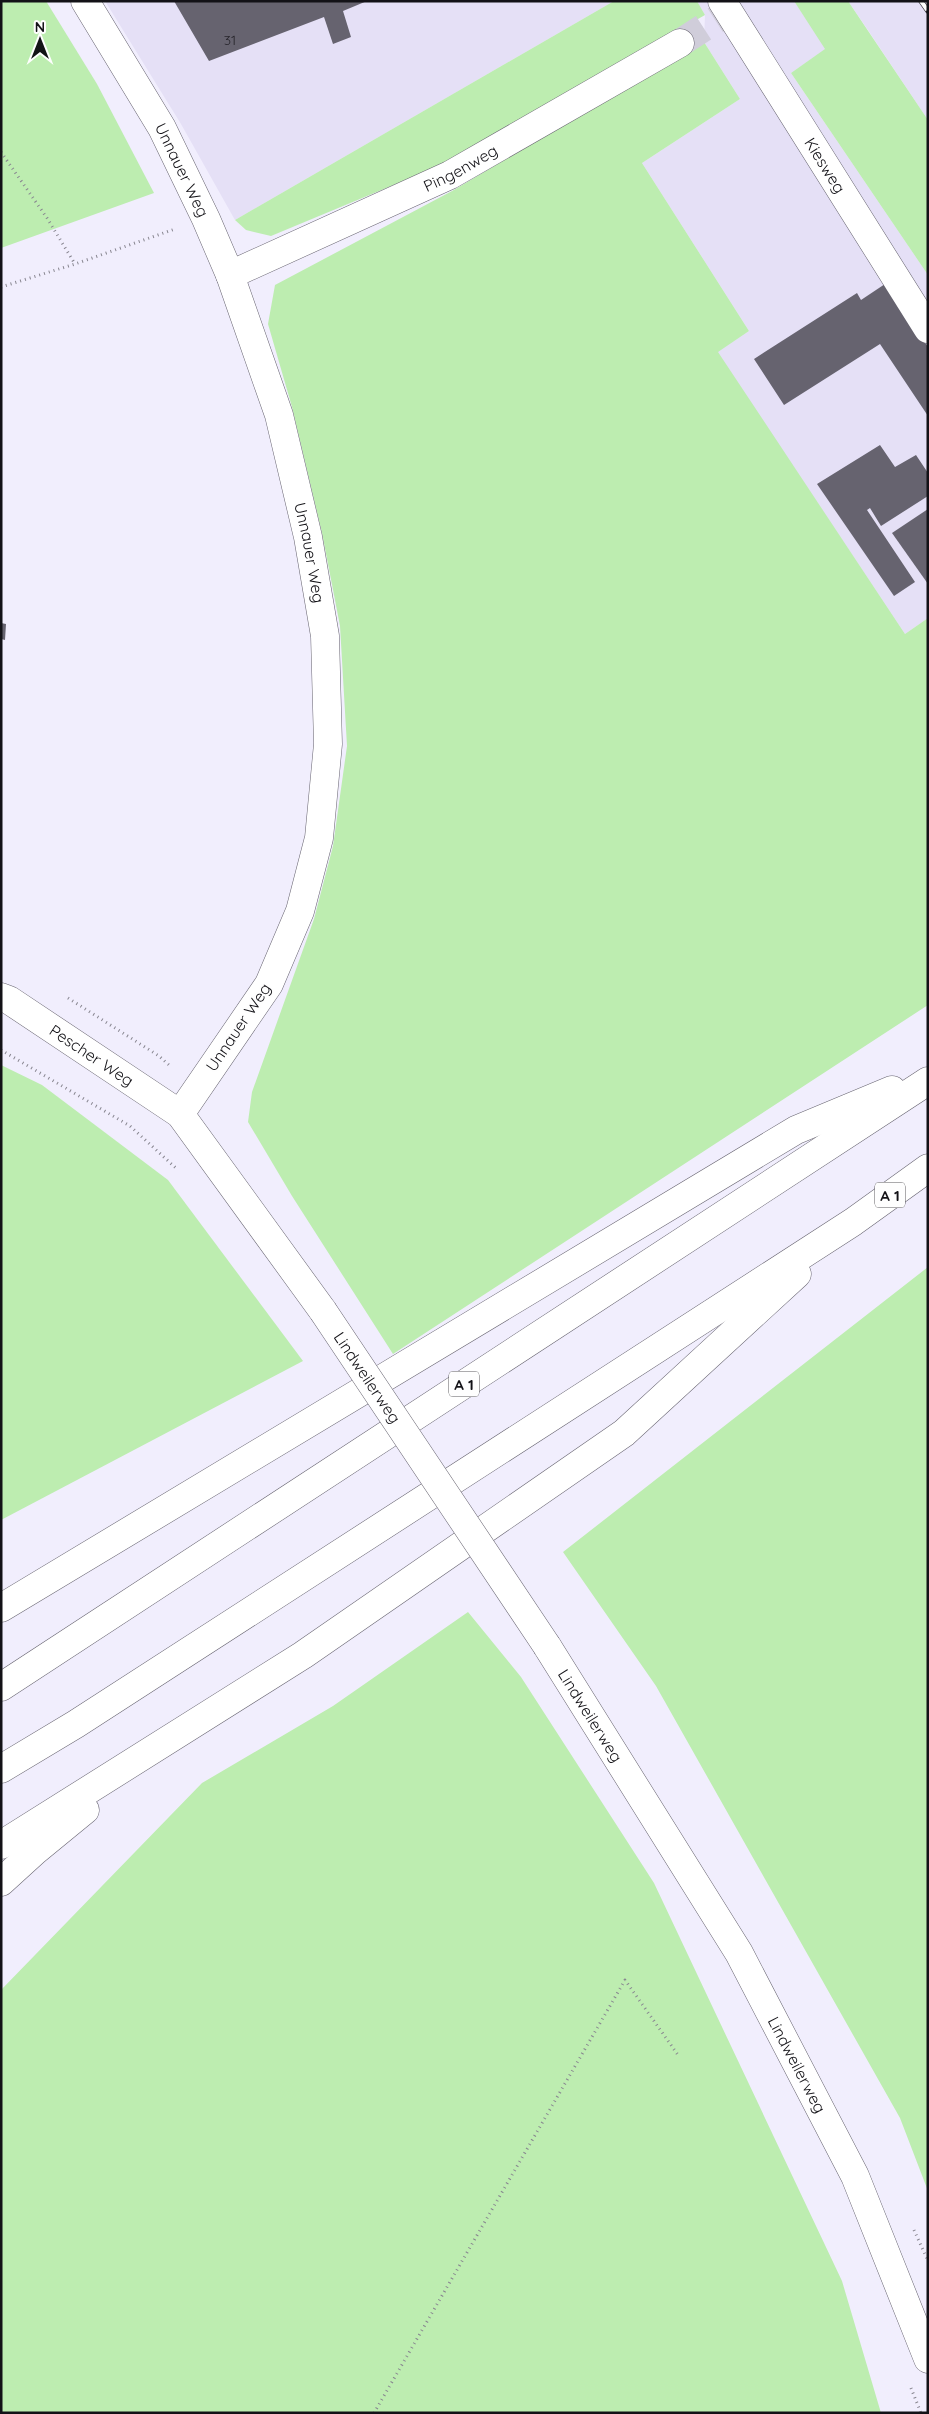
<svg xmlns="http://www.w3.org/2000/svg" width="929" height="2414" viewBox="0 0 929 2414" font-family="Quicksand,sans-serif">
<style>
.built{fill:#e5e0f6}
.green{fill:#bdedb0}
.building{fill:#66636f}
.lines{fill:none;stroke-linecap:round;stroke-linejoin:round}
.street-tunnel{stroke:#d0cdda;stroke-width:28;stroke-dasharray:28 14;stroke-linecap:butt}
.street-casing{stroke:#686571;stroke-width:29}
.secondary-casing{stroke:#686571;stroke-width:29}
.highway-casing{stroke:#686571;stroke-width:29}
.path{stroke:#888690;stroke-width:3;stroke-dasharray:1 4;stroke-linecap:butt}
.street{stroke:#fff;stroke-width:28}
.secondary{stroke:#fff;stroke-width:28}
.highway{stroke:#fff;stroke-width:28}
.rail-casing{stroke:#343239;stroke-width:5.5}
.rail{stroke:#fefefe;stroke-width:4;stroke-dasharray:11;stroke-linecap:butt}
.secondary-bridge-casing{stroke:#686571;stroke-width:29;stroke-linecap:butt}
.secondary-bridge{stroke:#fff;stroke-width:28}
.labels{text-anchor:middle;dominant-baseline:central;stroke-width:4.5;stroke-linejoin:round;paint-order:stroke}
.number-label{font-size:14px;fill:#28262d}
.shield{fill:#fefefe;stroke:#5a595c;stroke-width:1}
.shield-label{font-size:15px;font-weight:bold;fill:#131217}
.street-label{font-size:16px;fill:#131217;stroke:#fefefe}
</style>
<rect width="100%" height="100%" fill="#f1eefd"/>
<g class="built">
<path d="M 105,1 L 614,1 L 235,220 L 181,124 Z"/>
<path d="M 697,1 L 794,1 L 826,49 L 791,73 L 928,275 L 928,618 L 905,634 L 717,352 L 749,331 L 642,163 L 740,99 L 704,42 L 705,15 Z"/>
<path d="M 848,1 L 928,1 L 928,120 L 868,30 Z"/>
</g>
<g class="green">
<path d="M 1,1 L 46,1 L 97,84 L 154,193 L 1,248 Z"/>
<path d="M 614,1 L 697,1 L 705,15 L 444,164 L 271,236 L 246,230 L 235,220 Z"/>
<path d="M 794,1 L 848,1 L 928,120 L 928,275 L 791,73 L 825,49 Z"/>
<path d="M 704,42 L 740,99 L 642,163 L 749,331 L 718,352 L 905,634 L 928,618 L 928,1005 L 393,1354 L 292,1196 L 248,1122 L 252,1092 L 314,919 L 333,846 L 347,746 L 340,626 L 322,533 L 292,407 L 268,324 L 275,285 L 452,191 Z"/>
<path d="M 1,1065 L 42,1085 L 168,1180 L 303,1361 L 1,1520 Z"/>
<path d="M 928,1267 L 928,2191 L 900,2118 L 656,1686 L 563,1552 Z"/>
<path d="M 468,1612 L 521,1677 L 654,1883 L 842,2281 L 881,2413 L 1,2413 L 1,1990 L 202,1783 L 333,1706 Z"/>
</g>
<g class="building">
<path d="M 174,1 L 367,1 L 343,11 L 351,37 L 333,44 L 324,17 L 209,61 Z"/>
<path d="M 885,284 L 928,347 L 928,416 L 880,344 L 784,405 L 754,359 L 857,293 L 861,300 Z"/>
<path d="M 880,445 L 895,467 L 916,455 L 928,473 L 928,496 L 881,526 L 870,508 L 867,510 L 915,582 L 894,596 L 817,484 Z"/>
<path d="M 928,509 L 928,584 L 892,533 Z"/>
<path d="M 1,623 L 6,624 L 5,640 L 1,639 Z"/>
</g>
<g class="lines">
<path class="street-tunnel" d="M 680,43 L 745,1"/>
<defs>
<g id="street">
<path id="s1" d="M 722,1 L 928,329"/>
<path id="s2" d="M 230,275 L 450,175 L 680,43"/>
</g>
<g id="secondary">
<path id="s3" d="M 85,1 L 162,128 L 206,219 L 230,275 L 279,415 L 308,537 L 325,636 L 328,744 L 319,838 L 300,911 L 269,984 L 180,1114"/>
<path id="s4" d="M 1,997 L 9,1000 L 180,1114 L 323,1311"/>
<path id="s5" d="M 547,1646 L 739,1953 L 855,2176 L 928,2359"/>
</g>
<g id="highway">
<path d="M 1,1608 L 796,1130 L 892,1090"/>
<path d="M 1,1687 L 928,1081"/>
<path d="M 1,1769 L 76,1724 L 853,1222 L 928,1168"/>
<path d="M 1,1845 L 303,1655 L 624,1433 L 797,1274"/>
<path d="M 1,1882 L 35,1851 L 85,1810"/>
</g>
</defs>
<use href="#street" class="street-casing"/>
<use href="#secondary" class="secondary-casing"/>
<use href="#highway" class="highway-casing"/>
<g class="path">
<path d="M 1,152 L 47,218 L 75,264"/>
<path d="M 1,287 L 75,264 L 175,229"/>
<path d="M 68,998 L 159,1056 L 169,1065"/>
<path d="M 1,1050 L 130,1126 L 178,1170"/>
<path d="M 914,2230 L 928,2261"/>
<path d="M 911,2388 L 921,2413"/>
<path d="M 374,2413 L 625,1980 L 678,2055"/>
</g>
<use href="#street" class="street"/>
<use href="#secondary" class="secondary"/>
<use href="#highway" class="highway"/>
<defs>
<path id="rail" d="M 921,1 L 928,11"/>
</defs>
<use href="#rail" class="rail-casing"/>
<use href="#rail" class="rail"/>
<defs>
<g id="secondary-bridge">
<path id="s6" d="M 323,1311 L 547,1646"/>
</g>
</defs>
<use href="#secondary-bridge" class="secondary-bridge-casing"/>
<use href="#secondary-bridge" class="secondary-bridge"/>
</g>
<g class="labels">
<g class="number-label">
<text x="230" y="40">31</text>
</g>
<g class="shield">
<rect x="875" y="1182.5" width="30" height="25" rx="4"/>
<rect x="449" y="1371.5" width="30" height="25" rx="4"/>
</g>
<g class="shield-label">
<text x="890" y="1195">A 1</text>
<text x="464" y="1384">A 1</text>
</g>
<g class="street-label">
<text stroke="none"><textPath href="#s1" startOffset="194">Kiesweg</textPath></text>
<text stroke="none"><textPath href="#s2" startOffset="254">Pingenweg</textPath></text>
<text stroke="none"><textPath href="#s3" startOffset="195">Unnauer Weg</textPath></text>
<text stroke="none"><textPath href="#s3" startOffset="600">Unnauer Weg</textPath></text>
<text transform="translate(238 1027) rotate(-56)">Unnauer Weg</text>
<text stroke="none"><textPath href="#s4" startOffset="108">Pescher Weg</textPath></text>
<text stroke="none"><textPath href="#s6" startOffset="80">Lindweilerweg</textPath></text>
<text stroke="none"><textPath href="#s5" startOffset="82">Lindweilerweg</textPath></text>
<text stroke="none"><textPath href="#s5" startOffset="488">Lindweilerweg</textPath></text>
</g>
</g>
<rect width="929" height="2414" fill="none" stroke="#131217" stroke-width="5"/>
<g transform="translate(40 40)" stroke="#fefefe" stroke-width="4" paint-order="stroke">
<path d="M0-4L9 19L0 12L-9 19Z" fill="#131217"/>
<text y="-8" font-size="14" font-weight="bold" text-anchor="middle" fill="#131217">N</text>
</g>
</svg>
